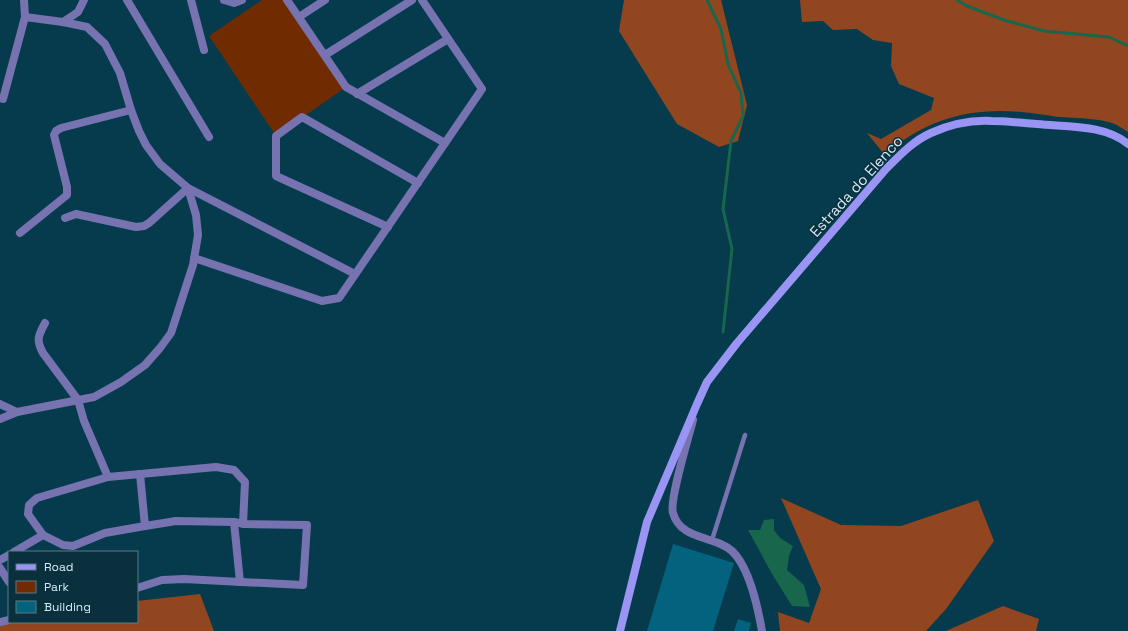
<svg xmlns="http://www.w3.org/2000/svg" width="1128" height="631" viewBox="0 0 1128 631" font-family="'Space Grotesk',sans-serif">
<style>
.green{fill:#712b01}
.forest{fill:#92461f}
.water{fill:#18664b}
.lines{fill:none;stroke-linecap:round;stroke-linejoin:round}
.stream{stroke:#18664b;stroke-width:3}
.building{fill:#03627d}
.lane{stroke:#7673b0;stroke-width:4.5}
.street{stroke:#7673b0;stroke-width:8}
.secondary{stroke:#9a94f5;stroke-width:8}
.labels{text-anchor:middle;dominant-baseline:central;stroke-width:3;stroke-linejoin:round;paint-order:stroke}
.street-label{font-size:15px;fill:#d3ecf7;stroke:#0a303d}
</style>
<rect width="100%" height="100%" fill="#053b4c"/>
<path class="green" d="M 262,0 L 287,0 L 346,87 L 276,136 L 209,36 Z"/>
<g class="forest">
<path d="M 624,0 L 721,0 L 747,105 L 738,141 L 719,147 L 677,124 L 619,31 Z"/>
<path d="M 800,0 L 1128,0 L 1128,132 C 1123,129 1118,125 1112,123 C 1095,118 1076,118 1058,117 C 1046,115 1034,113 1022,112 C 967,107 927,120 884,154 L 867,133 L 881,139 L 931,110 L 934,98 L 899,84 L 891,66 L 892,43 L 873,40 L 857,29 L 833,30 L 823,21 L 802,22 Z"/>
<path d="M 781,498 L 841,525 L 901,526 L 978,500 L 994,541 L 946,609 L 926,631 L 780,631 L 778,612 L 809,623 L 821,589 Z"/>
<path d="M 200,594 L 214,631 L 0,631 L 0,622 L 137,622 L 137,601 Z"/>
<path d="M 1003,606 L 1039,619 L 1036,631 L 946,631 Z"/>
</g>
<path class="water" d="M 774,519 L 774,530 L 780,538 L 793,546 L 789,556 L 787,570 L 804,585 L 810,607 L 792,606 L 772,574 L 748,530 L 760,530 L 764,520 Z"/>
<g class="lines">
<g class="stream">
<path d="M 707,0 L 721,29 L 728,64 L 741,93 L 743,116 L 731,141 L 723,209 L 732,249 L 723,332"/>
<path d="M 957,0 L 967,6 L 1004,20 L 1044,31 L 1109,37 L 1128,46"/>
</g>
</g>
<g class="building">
<path d="M 673,544 L 734,563 L 713,631 L 647,631 Z"/>
<path d="M 738,619 L 751,623 L 749,631 L 734,631 Z"/>
</g>
<g class="lines">
<path class="lane" d="M 712,540 L 745,435"/>
<g class="street">
<path d="M 127,0 L 209,137"/>
<path d="M 191,0 L 204,50"/>
<path d="M 224,0 L 234,3 L 242,0"/>
<path d="M 287,0 L 346,87 L 445,143"/>
<path d="M 299,17 L 325,0"/>
<path d="M 63,22 L 78,12 L 84,0"/>
<path d="M 325,55 L 412,0"/>
<path d="M 357,94 L 448,39"/>
<path d="M 3,99 L 25,17 L 24,0"/>
<path d="M 65,218 L 76,214 L 136,227 L 144,226 L 149,223 L 188,188 L 355,274"/>
<path d="M 388,227 L 276,176 L 276,136 L 302,117 L 418,183"/>
<path d="M 20,233 L 67,195 L 67,187 L 54,135 L 56,131 L 61,128 L 131,110"/>
<path d="M 194,258 L 322,301 L 339,298 L 482,89 L 422,0"/>
<path d="M 45,323 C 38,336 36,340 43,353 L 78,400 L 84,421 L 108,477 L 216,467 L 234,470 L 245,482 L 243,524 L 307,525 L 303,585 L 184,579 L 162,580 L 137,588"/>
<path d="M 0,404 L 17,412"/>
<path d="M 0,419 L 17,412 L 94,397 L 121,382 L 145,365 L 160,348 L 171,333 L 193,265 L 198,235 L 196,215 L 188,188 L 160,164 L 146,145 L 139,131 L 131,110 L 120,73 L 105,44 L 87,27 L 63,22 L 25,17"/>
<path d="M 693,420 C 689,436 669,501 673,513 C 681,541 714,535 732,551 C 750,568 758,608 762,631"/>
<path d="M 140,474 L 145,526 L 176,521 L 234,522"/>
<path d="M 108,477 L 37,498 L 29,505 L 28,514 L 43,535 L 63,545 L 73,546 L 105,533 L 145,526"/>
<path d="M 239,523 L 234,522 L 240,582"/>
<path d="M 14,552 L 43,535"/>
<path d="M 0,560 L 9,555"/>
<path d="M 0,568 L 9,582"/>
<path d="M 0,622 L 9,620"/>
</g>
<path class="secondary" d="M 620,631 L 647,522 L 697,404 L 707,382 L 737,343 L 886,169 C 900,155 913,141 931,133 C 949,125 971,120 991,121 C 1006,121 1022,123 1037,124 C 1066,127 1104,124 1128,144"/>
</g>
<g class="labels">
<g class="street-label">
<text transform="translate(856 186) rotate(-48)">Estrada do Elenco</text>
</g>
</g>
<rect x="8" y="551" width="130" height="72" fill="#0a303d" stroke="#5a7b87"/>
<rect x="16" y="564" width="20" height="6" fill="#9a94f5" stroke="#5a7b87"/>
<text x="44" y="571" font-size="12" fill="#d3ecf7">Road</text>
<rect x="16" y="581" width="20" height="12" fill="#712b01" stroke="#5a7b87"/>
<text x="44" y="591" font-size="12" fill="#d3ecf7">Park</text>
<rect x="16" y="601" width="20" height="12" fill="#03627d" stroke="#5a7b87"/>
<text x="44" y="611" font-size="12" fill="#d3ecf7">Building</text>
</svg>
